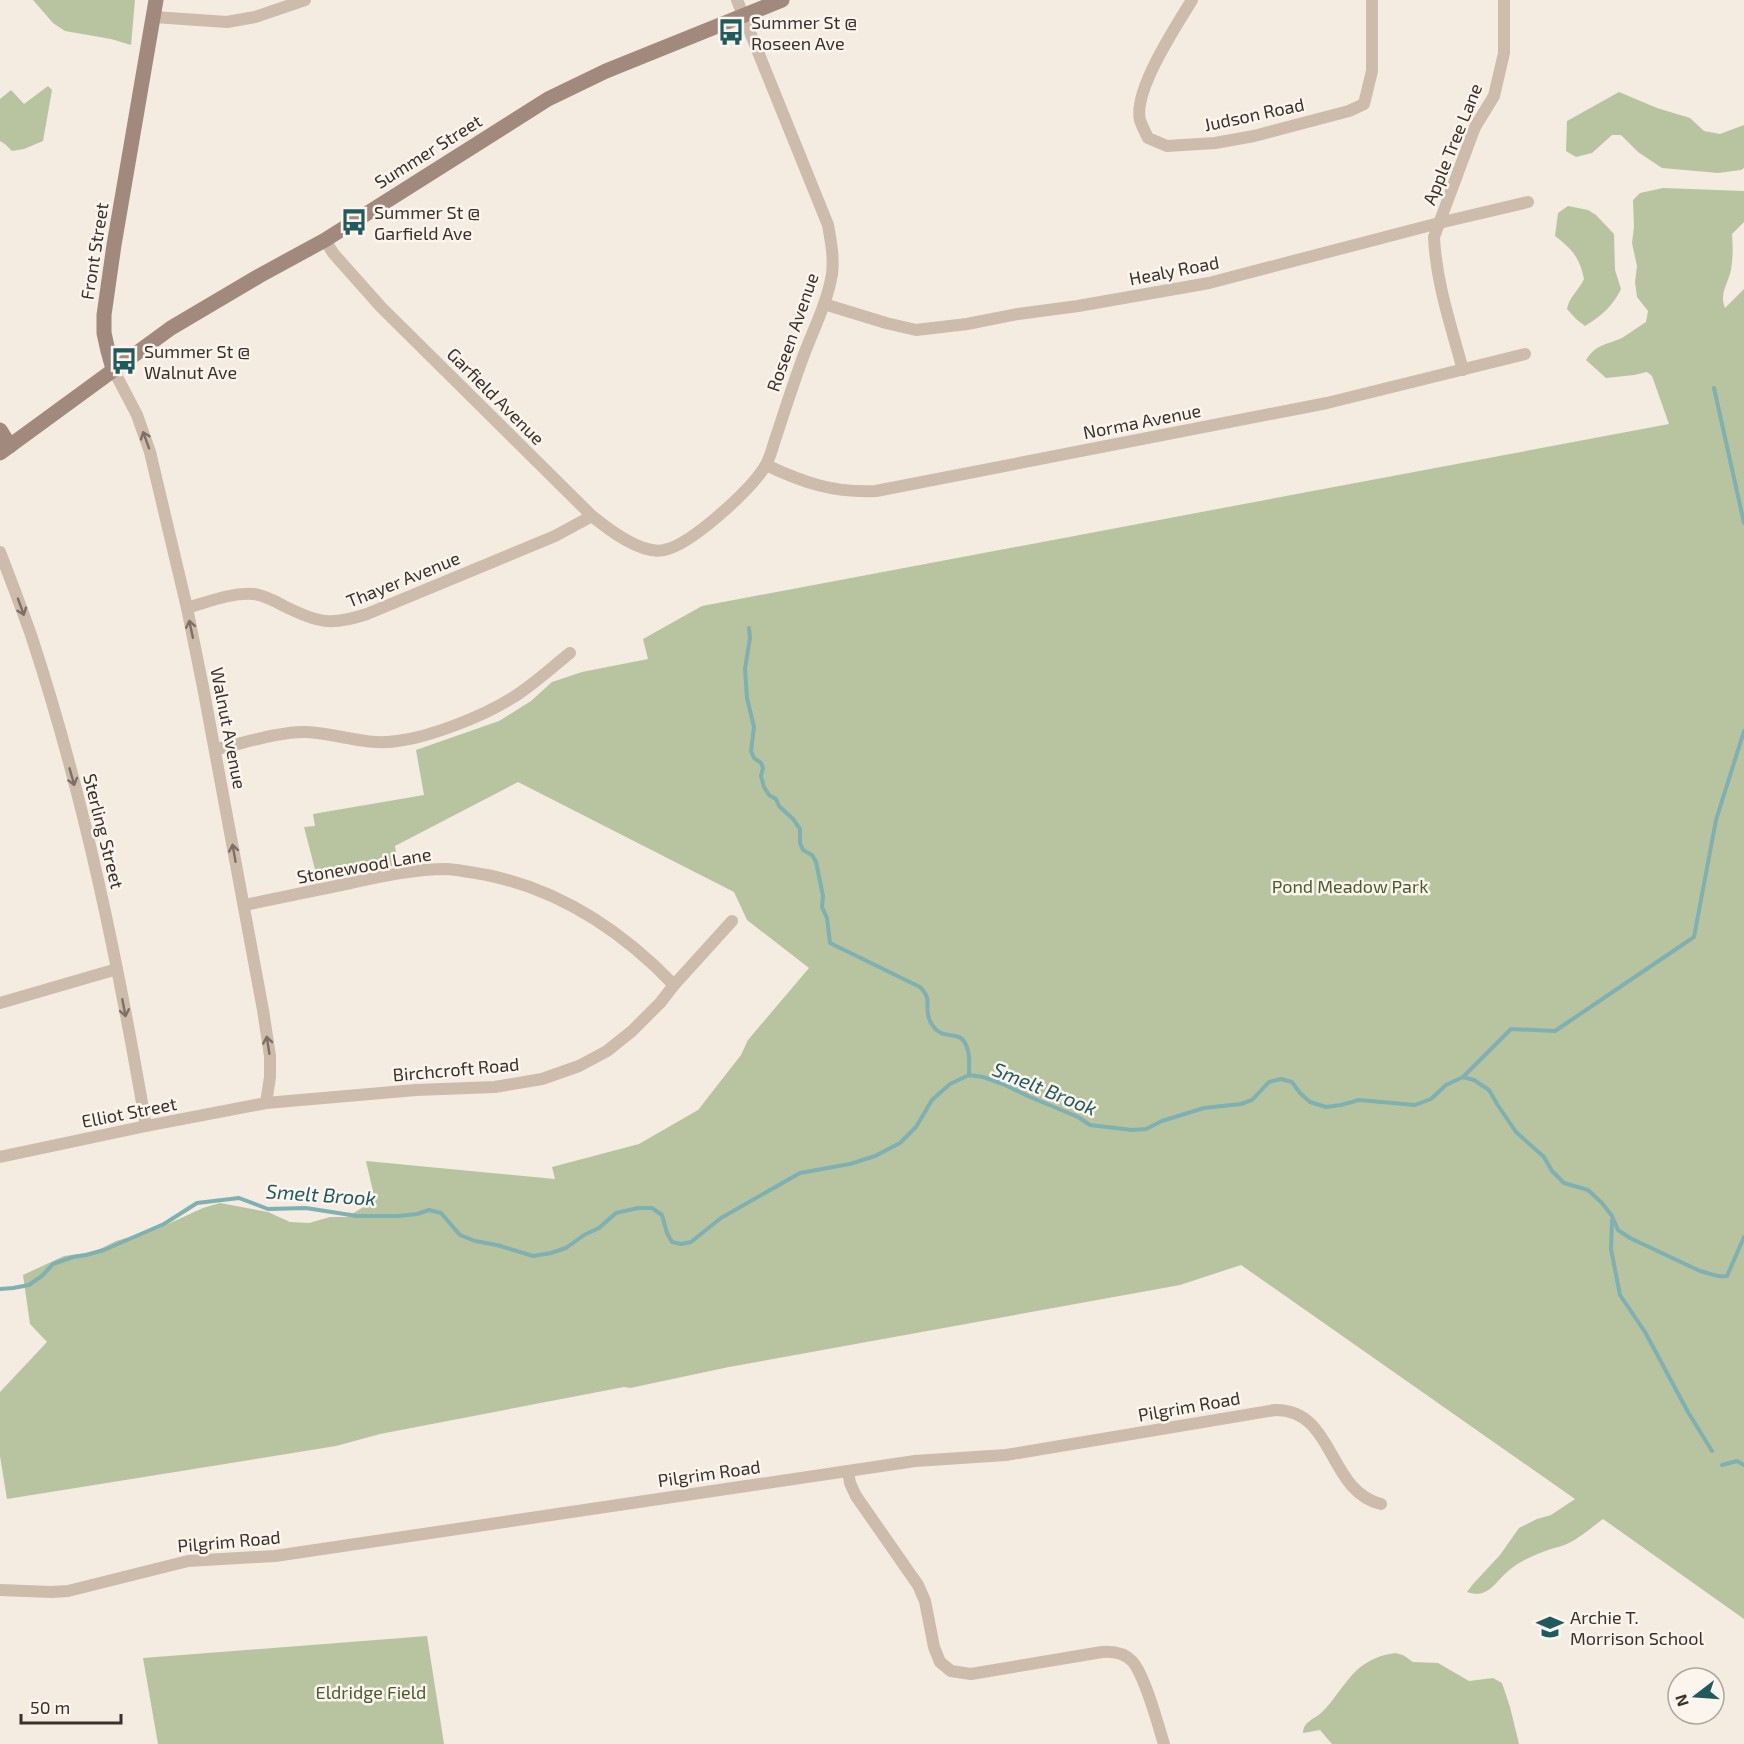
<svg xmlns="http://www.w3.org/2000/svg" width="1744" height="1744" viewBox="0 0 1744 1744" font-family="'Exo 2',sans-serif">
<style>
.green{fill:#b8c4a0}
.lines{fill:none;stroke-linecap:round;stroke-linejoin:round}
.stream{stroke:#7fb0b2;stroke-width:4}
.street{stroke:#cdbbac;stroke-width:12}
.secondary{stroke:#a18a7d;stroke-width:15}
.oneway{stroke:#7d6f65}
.labels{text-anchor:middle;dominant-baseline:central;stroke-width:5;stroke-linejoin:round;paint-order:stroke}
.poi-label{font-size:18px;fill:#3b302b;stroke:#fbf5ee;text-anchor:start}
.street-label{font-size:18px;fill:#3b302b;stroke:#fbf5ee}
.park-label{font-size:18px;fill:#4a5a2e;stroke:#fbf5ee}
.water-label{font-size:20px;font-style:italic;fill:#1f5a5e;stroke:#fbf5ee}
</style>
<rect width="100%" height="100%" fill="#f4ebe1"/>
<g class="green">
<path d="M 33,0 L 135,0 L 131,45 L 111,39 L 65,31 L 53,23 Z"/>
<path d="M 48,86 L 52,90 L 43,141 L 24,149 L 12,151 L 5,144 L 0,141 L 0,99 L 11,90 L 24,104 Z"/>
<path d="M 1619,92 L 1657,108 L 1690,118 L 1704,131 L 1720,134 L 1744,125 L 1744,168 L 1741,170 L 1718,173 L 1662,168 L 1638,152 L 1621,135 L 1612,135 L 1592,153 L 1576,157 L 1566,151 L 1567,121 Z"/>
<path d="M 1663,188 L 1744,191 L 1744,222 L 1732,234 C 1733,246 1733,258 1731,270 C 1728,284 1719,293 1725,308 L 1744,289 L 1744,1619 L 1603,1519 C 1592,1527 1581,1537 1569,1543 C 1563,1546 1557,1547 1551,1549 C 1536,1554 1517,1562 1506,1573 C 1494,1584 1487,1599 1467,1592 L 1473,1584 L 1500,1555 L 1519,1528 L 1537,1519 L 1551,1515 L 1575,1499 L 1241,1265 L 1180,1285 L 729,1367 L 630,1388 L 624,1387 L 380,1434 L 336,1446 L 7,1499 L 0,1456 L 0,1392 L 47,1342 L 30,1324 L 23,1275 L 64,1256 L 94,1252 L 116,1241 L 157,1229 L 203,1208 L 220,1203 L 268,1212 L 290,1222 L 309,1223 L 330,1217 L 347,1217 L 375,1200 L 366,1161 L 555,1179 L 552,1167 L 639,1144 L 698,1110 L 741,1055 L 748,1040 L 809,968 L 747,920 L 734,892 L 518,782 L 395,846 L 398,865 L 317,877 L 304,827 L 315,826 L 313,814 L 424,795 L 416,750 L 499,721 L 531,701 L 552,682 L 582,672 L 648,659 L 643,639 L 702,606 L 1669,424 L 1652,376 L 1647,372 L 1634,375 L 1606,378 L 1586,360 C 1596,344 1606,345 1622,338 C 1630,333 1638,327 1646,322 L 1648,311 L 1637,297 L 1635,282 L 1637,266 L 1632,243 L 1634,227 L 1633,200 L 1640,193 Z"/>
<path d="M 1568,206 L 1588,210 L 1596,215 L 1614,234 L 1615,270 L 1621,289 C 1613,306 1601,316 1585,326 L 1576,319 L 1567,309 C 1569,297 1579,290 1584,279 C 1580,258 1572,249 1555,236 L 1558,213 Z"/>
<path d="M 427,1636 L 444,1744 L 158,1744 L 143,1658 Z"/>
<path d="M 1395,1653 L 1403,1655 L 1413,1662 L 1438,1663 L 1469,1681 L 1493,1678 L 1502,1683 L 1510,1707 L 1519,1744 L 1332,1744 L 1320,1730 L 1303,1733 C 1304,1721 1313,1720 1321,1713 C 1335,1700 1343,1683 1357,1670 C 1368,1660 1381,1655 1395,1653 Z"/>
</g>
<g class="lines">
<g class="stream">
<path d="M 1714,388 L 1744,523"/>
<path d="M 749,628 L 750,638 L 745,669 L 747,698 L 754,727 L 751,751 L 754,758 L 761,763 L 763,768 L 761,776 L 764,787 L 769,795 L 776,799 L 779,806 L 793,819 L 800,829 L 800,843 L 803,850 L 812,855 L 816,862 L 823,896 L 822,907 L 827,918 L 830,943 L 920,987 C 934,1001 923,1006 930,1021 C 943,1047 961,1023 968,1051 C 970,1058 969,1067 969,1075"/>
<path d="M 1463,1077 L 1511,1029 L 1555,1031 L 1694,937 L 1716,820 L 1744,731"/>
<path d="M 1612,1220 L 1611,1249 L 1620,1295 L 1645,1332 L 1688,1412 L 1712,1451"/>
<path d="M 0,1289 L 13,1288 L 29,1285 L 43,1275 L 53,1264 L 73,1257 L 86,1255 L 104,1250 L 164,1224 L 197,1203 L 239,1198 L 268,1209 L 306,1208 L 357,1216 L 398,1216 L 417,1214 L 429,1210 L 441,1213 L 460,1235 L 475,1241 L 497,1245 L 533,1256 L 551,1253 L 566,1248 L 584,1235 L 599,1228 L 616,1213 L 638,1208 L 652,1208 L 662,1215 L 667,1233 L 672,1242 L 681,1244 L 691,1242 L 721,1218 L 800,1173 L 850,1164 L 875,1156 L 900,1143 L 916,1127 L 932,1100 L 950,1084 L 969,1075 L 983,1077 L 1003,1084 L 1030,1097 L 1078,1117 L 1090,1125 L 1132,1130 L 1146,1129 L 1162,1121 L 1204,1108 L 1241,1104 L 1252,1100 L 1269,1082 L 1281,1079 L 1292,1082 L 1300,1093 L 1310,1102 L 1326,1107 L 1341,1105 L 1359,1100 L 1415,1105 L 1431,1099 L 1446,1085 L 1463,1077 L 1474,1080 L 1489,1090 L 1497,1104 L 1516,1132 L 1544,1157 L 1552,1171 L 1564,1183 L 1588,1190 L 1602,1203 L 1612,1216 L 1618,1230 L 1630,1238 L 1700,1271 C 1710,1273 1717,1278 1727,1276 L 1744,1237"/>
<path d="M 1722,1465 L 1737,1461 L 1744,1465"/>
</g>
<g class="street">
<path d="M 1192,0 C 1176,26 1133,91 1140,120 C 1142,126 1145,132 1148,138 L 1167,146 L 1215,143 L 1254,136 L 1349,111 L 1364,104 L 1372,71 L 1372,0"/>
<path d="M 154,17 L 227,22 L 255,17 L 305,0"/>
<path d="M 325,240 L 333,253 L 381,307 L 592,516 C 608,529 641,555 664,550 C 691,545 749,491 764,468 C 771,458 773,444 777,434 C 785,409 793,385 802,360 C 812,332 827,304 832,274 C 834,257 831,242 828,225 L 737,0"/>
<path d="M 824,304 L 886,323 L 916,330 L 967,324 L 1018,314 L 1078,306 L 1209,283 L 1439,223 L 1528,202"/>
<path d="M 113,369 L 137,415 L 150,452 L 187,608 L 203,687 L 263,1010 L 270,1056 L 270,1077 L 266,1103"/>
<path d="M 1463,370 C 1451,326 1436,282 1434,237 L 1475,127 L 1494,96 L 1504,53 L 1504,0"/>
<path d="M 766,465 C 804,483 834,493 876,491 L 1327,403 L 1525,354"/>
<path d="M 0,552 C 11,581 22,609 32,638 C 84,796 118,962 146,1126"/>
<path d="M 187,608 C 208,602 232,592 254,594 C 265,596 275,601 284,606 C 318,623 331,626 367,614 L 555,536 L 592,516"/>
<path d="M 216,749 C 241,744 281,731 306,732 C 336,733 366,746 397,741 C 431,737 483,716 512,698 C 533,685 551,668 570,653"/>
<path d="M 244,905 C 280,898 316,890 351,883 C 382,876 415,869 447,869 C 460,870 474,873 487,875 C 560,890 623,932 674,985"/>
<path d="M 0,1003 L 117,969"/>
<path d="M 0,1157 L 146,1126 L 266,1103 L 416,1090 L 495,1087 L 542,1079 L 579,1066 L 607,1051 L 632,1031 L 660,1003 L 674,985 L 732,921"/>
<path d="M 848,1471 L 850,1483 L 856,1496 L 918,1585 L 925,1601 L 934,1647 L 940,1662 L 951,1671 L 971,1674 L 1102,1652 C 1113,1651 1124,1653 1132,1661 C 1145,1675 1158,1725 1164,1744"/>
<path d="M 0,1590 L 51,1592 L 68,1591 L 188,1561 L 275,1556 L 915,1461 L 1006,1455 L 1275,1410 C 1335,1409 1327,1491 1381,1504"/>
</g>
<g class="secondary">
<path d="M 113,369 L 108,351 L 104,333 L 104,315 L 114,245 L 156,0"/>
<path d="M 0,430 L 10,446"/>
<path d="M 0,453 L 171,328 L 259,276 L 325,240 L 548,99 L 606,71 L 782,0"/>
</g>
</g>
<defs><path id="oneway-shaft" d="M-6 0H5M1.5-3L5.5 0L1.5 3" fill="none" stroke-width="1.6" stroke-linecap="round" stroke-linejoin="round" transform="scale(1.5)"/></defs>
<g class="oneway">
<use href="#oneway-shaft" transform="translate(146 440) rotate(-110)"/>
<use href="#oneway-shaft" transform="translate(21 607) rotate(70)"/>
<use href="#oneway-shaft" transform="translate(191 629) rotate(-102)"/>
<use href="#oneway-shaft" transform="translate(72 777) rotate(74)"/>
<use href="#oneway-shaft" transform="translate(234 853) rotate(-100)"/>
<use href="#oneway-shaft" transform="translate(124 1008) rotate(79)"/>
<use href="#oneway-shaft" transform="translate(268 1045) rotate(-99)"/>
</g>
<defs>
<symbol id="bus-bare" viewBox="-9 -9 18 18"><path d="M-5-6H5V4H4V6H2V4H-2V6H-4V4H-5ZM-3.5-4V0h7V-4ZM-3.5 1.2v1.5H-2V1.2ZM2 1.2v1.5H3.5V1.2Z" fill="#1f5a5e" stroke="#fbf5ee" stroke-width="2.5" paint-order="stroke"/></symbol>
<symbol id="school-bare" viewBox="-9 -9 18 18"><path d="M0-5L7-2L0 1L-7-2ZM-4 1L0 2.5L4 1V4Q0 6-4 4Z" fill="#1f5a5e" stroke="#fbf5ee" stroke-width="2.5" paint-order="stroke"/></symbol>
</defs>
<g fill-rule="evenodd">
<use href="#bus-bare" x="712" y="13" width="38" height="38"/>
<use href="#bus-bare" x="335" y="203" width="38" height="38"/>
<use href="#bus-bare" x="105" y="342" width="38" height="38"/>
<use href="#school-bare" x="1531" y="1608" width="38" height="38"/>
</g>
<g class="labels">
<g class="poi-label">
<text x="751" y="22">Summer St @<tspan x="751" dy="21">Roseen Ave</tspan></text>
<text x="374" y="212">Summer St @<tspan x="374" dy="21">Garfield Ave</tspan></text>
<text x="144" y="351">Summer St @<tspan x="144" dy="21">Walnut Ave</tspan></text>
<text x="1570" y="1617">Archie T.<tspan x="1570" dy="21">Morrison School</tspan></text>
</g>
<g class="street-label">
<text transform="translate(1254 114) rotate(-12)">Judson Road</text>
<text transform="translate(1452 144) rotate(-68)">Apple Tree Lane</text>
<text transform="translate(428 151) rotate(-32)">Summer Street</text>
<text transform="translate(94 251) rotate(-81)">Front Street</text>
<text transform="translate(1174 270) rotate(-11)">Healy Road</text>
<text transform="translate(792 332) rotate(-71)">Roseen Avenue</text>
<text transform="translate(496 396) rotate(45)">Garfield Avenue</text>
<text transform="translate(1142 421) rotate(-11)">Norma Avenue</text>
<text transform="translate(403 579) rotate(-22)">Thayer Avenue</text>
<text transform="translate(229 728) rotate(79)">Walnut Avenue</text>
<text transform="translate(104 831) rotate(76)">Sterling Street</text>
<text transform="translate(364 865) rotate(-10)">Stonewood Lane</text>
<text transform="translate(456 1069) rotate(-5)">Birchcroft Road</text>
<text transform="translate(129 1112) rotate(-11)">Elliot Street</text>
<text transform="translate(1189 1406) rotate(-10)">Pilgrim Road</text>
<text transform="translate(709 1473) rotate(-8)">Pilgrim Road</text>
<text transform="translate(229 1541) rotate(-5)">Pilgrim Road</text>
</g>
<g class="park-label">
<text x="1350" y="886">Pond Meadow Park</text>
<text x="371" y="1692">Eldridge Field</text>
</g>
<g class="water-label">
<text transform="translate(1045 1088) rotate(22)">Smelt Brook</text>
<text transform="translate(321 1194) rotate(4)">Smelt Brook</text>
</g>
</g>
<g transform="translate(1696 1696) rotate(253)"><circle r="28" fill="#fbf5ee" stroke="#aea6a0" stroke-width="1.5"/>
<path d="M0-4.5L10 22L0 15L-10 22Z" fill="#1f5a5e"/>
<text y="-9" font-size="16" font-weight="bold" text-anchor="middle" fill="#3b302b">N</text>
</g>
<path d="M21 1714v9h100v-9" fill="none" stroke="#3b302b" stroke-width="3"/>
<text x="30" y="1714" font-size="18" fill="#3b302b" stroke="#fbf5ee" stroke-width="4.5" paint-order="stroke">50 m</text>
</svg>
